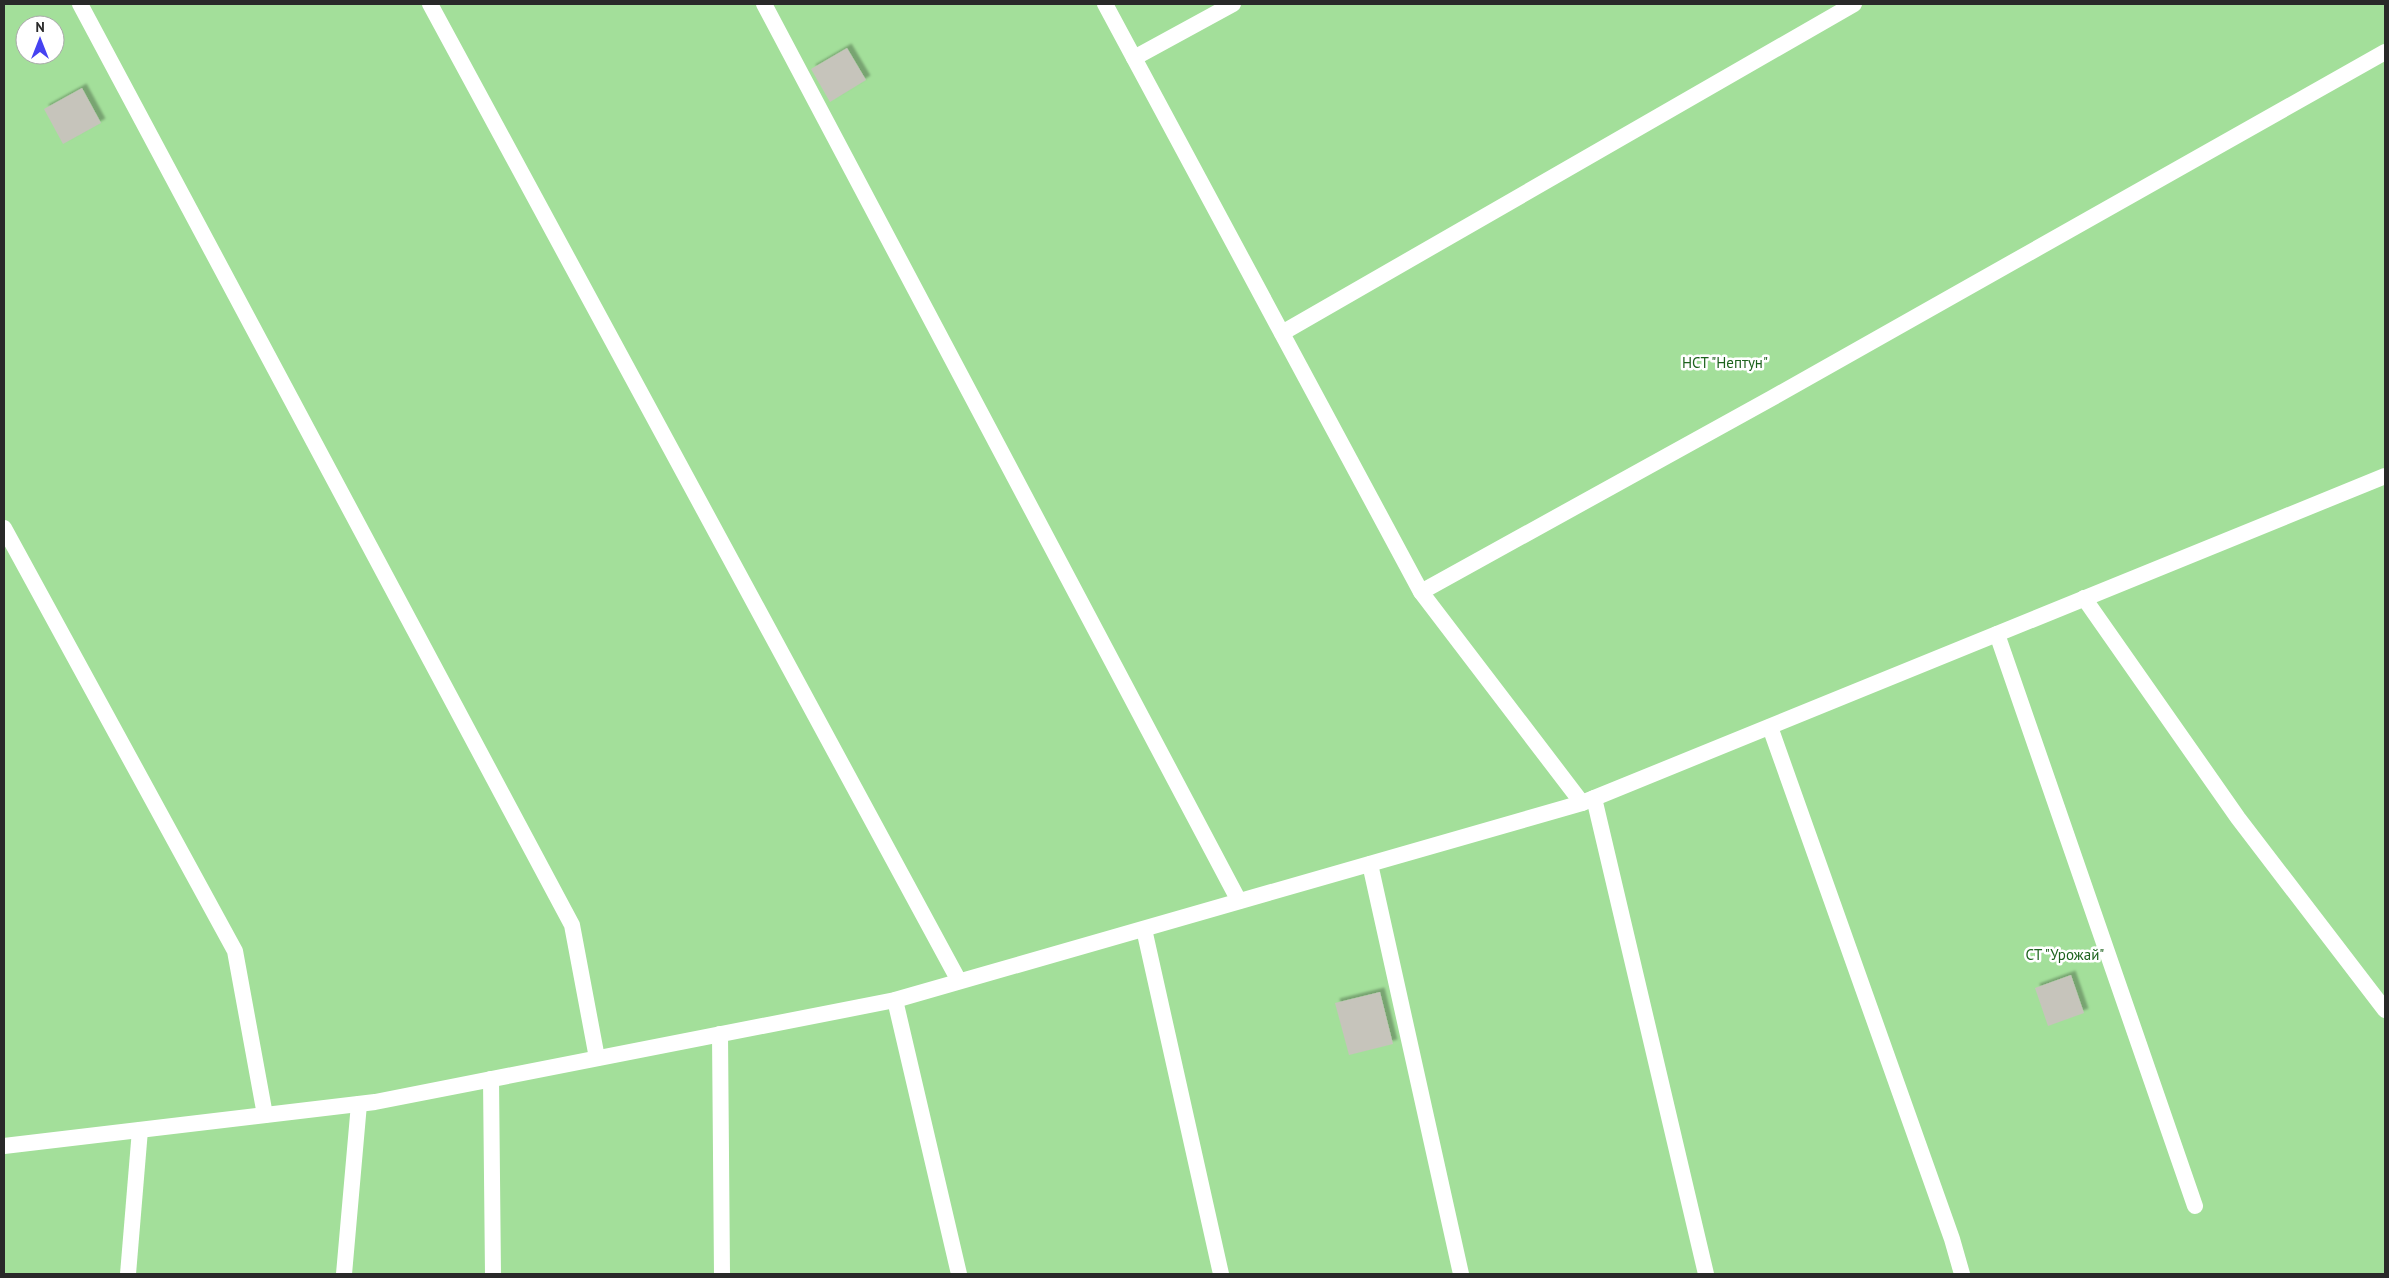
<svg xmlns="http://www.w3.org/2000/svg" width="2389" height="1278" viewBox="0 0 2389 1278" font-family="'PT Sans',sans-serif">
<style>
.green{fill:#a3df9a;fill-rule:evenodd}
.building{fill:#c6c4bb;filter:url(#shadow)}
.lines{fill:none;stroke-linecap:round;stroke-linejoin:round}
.lane{stroke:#fff;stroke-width:16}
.labels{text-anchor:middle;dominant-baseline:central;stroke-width:5;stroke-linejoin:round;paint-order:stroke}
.park-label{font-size:15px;fill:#1d621d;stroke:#fff}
</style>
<defs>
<filter id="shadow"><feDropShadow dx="4.5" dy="-4.5" stdDeviation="1" flood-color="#0004"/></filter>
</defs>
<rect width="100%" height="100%" fill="#ebe7db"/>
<path class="green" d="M 4,4 L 2385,4 L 2385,1274 L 4,1274 ZM 25,25 L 55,25 L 55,55 L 25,55 Z"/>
<g class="building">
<path d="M 847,48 L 866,80 L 830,102 L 811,69 Z"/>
<path d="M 82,88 L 101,123 L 63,144 L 44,109 Z"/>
<path d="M 2071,975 L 2084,1013 L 2048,1026 L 2035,988 Z"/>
<path d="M 1380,992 L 1393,1044 L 1349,1055 L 1335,1003 Z"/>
</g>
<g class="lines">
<g class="lane">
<path d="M 80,4 L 572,925 L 597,1058"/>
<path d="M 430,4 L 959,981"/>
<path d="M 764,4 L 1239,901"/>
<path d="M 1105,4 L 1421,592"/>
<path d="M 1134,58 L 1233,4"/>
<path d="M 1282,333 L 1854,4"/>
<path d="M 4,528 L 235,951 L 265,1115"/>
<path d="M 2084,598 L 2238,818 L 2385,1010"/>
<path d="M 1997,634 L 2195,1206"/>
<path d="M 1770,727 L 1952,1239 L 1962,1274"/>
<path d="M 1594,798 L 1706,1274"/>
<path d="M 1582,803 L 1421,592 L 1772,398 L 2385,52"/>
<path d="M 1370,864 L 1461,1274"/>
<path d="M 1144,929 L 1221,1274"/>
<path d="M 895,1000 L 959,1274"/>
<path d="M 720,1034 L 722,1274"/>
<path d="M 491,1079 L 493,1274"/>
<path d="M 4,1146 L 375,1102 L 895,1000 L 1582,803 L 2385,476"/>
<path d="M 128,1274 L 140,1130"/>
<path d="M 344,1274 L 359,1104"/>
</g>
</g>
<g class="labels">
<g class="park-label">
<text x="1725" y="362">НСТ "Нептун"</text>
<text x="2065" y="954">СТ "Урожай"</text>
</g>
</g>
<rect width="2389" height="1278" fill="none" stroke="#292929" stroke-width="10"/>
<g transform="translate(40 40)"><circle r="24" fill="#ffffff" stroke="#a9a9a9"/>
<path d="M0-4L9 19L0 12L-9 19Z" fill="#4642f1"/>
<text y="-8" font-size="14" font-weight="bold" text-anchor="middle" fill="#292929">N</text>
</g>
</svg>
